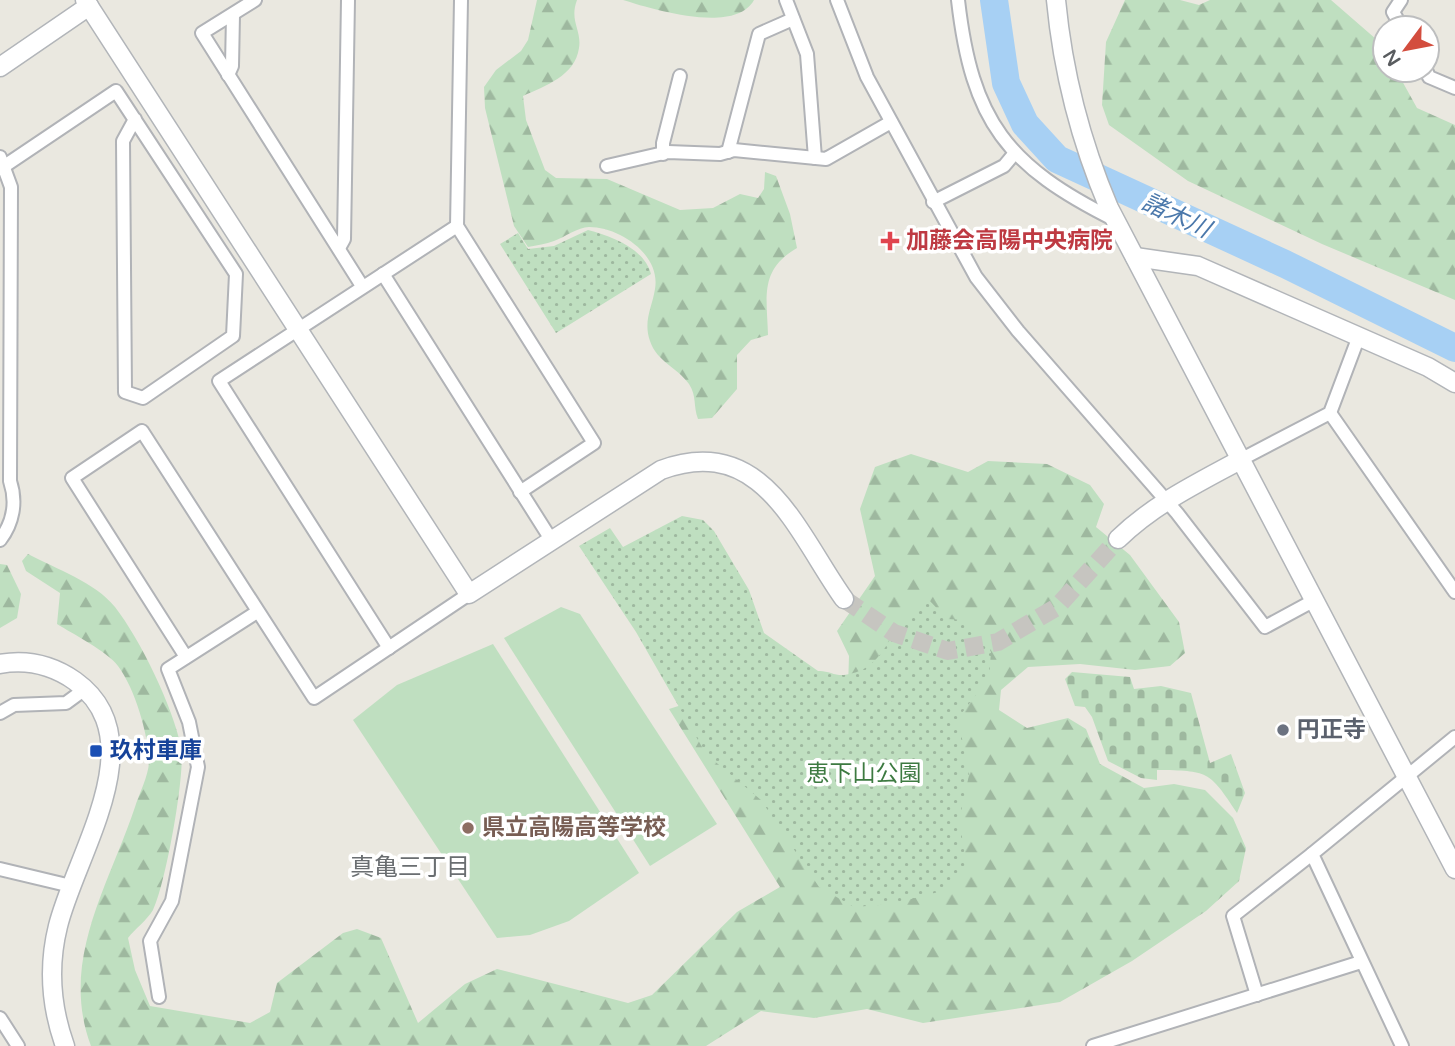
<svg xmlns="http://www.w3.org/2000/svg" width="1455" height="1046" viewBox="0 0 1455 1046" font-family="'Varela Round','Noto Sans JP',sans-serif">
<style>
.forest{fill:url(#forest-firs)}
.cemetery{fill:url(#cemetery-stones)}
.park{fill:url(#park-dots)}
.pitch{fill:#bfdfc0}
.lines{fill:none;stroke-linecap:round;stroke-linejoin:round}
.river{stroke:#a7d0f4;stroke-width:28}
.secondary-tunnel{stroke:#c6c5c0;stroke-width:18;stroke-dasharray:18 9;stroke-linecap:butt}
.street-casing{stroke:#b1b3b7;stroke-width:16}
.secondary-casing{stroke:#b2b5b9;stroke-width:21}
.street{stroke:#fff;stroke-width:12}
.secondary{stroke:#fff;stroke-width:18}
.health-dot{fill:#e0444e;stroke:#fff;stroke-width:2.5}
.worship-dot{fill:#6b7280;stroke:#fff;stroke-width:2.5}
.transit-dot{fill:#1a4fb4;stroke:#fff;stroke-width:2.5}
.education-dot{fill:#8d6e63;stroke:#fff;stroke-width:2.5}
.labels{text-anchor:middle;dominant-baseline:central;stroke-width:7;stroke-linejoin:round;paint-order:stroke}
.health-label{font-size:23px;font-weight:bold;fill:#be3a42;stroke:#fff;text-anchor:start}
.worship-label{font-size:23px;font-weight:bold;fill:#5b616d;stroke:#fff;text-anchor:start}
.transit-label{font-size:23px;font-weight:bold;fill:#164399;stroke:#fff;text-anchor:start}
.park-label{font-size:23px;fill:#3d7a41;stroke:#fff}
.education-label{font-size:23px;font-weight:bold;fill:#785e54;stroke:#fff;text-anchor:start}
.water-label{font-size:24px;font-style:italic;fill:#4b78ab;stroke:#fff}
.neighbourhood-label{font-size:24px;fill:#6a6e71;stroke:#fff}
</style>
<defs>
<pattern id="forest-firs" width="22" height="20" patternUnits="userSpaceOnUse" patternTransform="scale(1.75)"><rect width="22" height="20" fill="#bfdfc0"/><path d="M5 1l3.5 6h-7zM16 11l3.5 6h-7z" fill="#9eb89f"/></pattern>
<pattern id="cemetery-stones" width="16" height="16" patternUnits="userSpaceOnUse" patternTransform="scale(1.75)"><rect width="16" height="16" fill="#bfdfc0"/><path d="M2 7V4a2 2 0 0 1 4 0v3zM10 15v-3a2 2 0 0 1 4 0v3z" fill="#9eb89f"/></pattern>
<pattern id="park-dots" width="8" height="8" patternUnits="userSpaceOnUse" patternTransform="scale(1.75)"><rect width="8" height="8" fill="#bfdfc0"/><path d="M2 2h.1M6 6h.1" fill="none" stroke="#9eb89f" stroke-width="1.8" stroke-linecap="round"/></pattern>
</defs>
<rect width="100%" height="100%" fill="#eae8e0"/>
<g class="forest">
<path d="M 537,0 L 577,0 C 569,21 582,30 579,48 C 575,76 545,86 523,96 L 526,120 L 545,170 L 556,178 L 607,179 L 680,210 L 713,208 L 740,194 L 758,198 L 764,189 L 765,172 L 776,176 L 790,214 L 797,248 C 759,270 767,297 768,335 L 751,340 L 737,355 L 737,389 L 712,418 L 698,419 C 693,406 697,396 689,384 C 677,367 657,362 650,341 C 643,321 652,308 655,289 C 661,255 620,227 589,227 C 578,227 565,237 554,241 C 546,244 537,245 528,247 L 514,226 L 485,108 L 484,87 L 496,70 L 521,51 L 528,40 Z"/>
<path d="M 623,0 L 754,0 C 735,35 652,9 623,0 Z"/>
<path d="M 1125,0 L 1180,0 L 1199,5 L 1210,0 L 1331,0 L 1384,46 L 1385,70 L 1396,70 L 1417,108 L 1455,125 L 1455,300 L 1322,244 L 1188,181 L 1109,125 L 1102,105 L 1106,42 Z"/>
<path d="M 911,454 L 968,472 L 988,461 L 1047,464 L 1090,485 L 1104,504 L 1096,527 L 1130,555 L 1179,622 L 1185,653 L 1170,666 L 1135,670 L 1080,664 L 1028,667 L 1001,690 L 999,710 L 1027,728 L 1068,718 L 1086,729 L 1100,764 L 1144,788 L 1174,784 L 1205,790 L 1233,818 L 1246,848 L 1239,881 L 1206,911 L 1132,961 L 1060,1002 L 923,1023 L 867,1009 L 814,1018 L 761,1011 L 706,1046 L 91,1046 C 59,961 109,885 135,807 C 139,794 149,775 149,761 C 148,733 135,689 118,666 C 108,652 73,634 57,624 L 60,593 L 26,571 L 22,561 L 28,554 C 56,569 95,582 115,607 C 140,639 173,707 181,747 C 186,773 165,887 153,910 C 147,920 135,929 128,938 L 135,970 L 150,1006 L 250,1023 L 270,1012 L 277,983 L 343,933 L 357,929 L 381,938 L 418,1023 L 465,984 L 497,969 L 628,1003 L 652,995 L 737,912 L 780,887 L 669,709 L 719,693 L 848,687 L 849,656 L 837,631 L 875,576 L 860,509 L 875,467 Z"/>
<path d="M 0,564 L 7,565 L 21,594 L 17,618 L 0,628 Z"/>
</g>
<path class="cemetery" d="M 1072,672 L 1130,677 L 1134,689 L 1161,686 L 1191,693 L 1210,763 L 1231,754 L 1245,793 L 1237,813 C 1209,770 1208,771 1157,770 L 1157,780 L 1141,778 L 1108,761 L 1092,717 L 1085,707 L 1075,706 L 1065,679 Z"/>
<g class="park">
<path d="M 588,230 C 611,236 644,248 651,274 L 556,333 L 500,244 L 518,233 L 528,249 L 554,246 Z"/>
<path d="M 682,516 L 703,520 L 714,531 L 749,590 L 764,633 L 818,671 C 827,670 835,676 844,675 C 893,669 886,618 929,600 L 947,619 L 965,620 L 983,637 L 991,652 L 989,678 L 958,718 L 969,775 L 959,821 L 967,864 L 950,889 L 892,904 L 854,907 L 819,887 L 761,800 L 706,754 L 636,632 L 579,546 L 610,528 L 623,547 Z"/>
</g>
<g class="pitch">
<path d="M 561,607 L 580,614 L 717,824 L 650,866 L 504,638 Z"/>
<path d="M 493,644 L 639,873 L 569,921 L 530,935 L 497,938 L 353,720 L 397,685 Z"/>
</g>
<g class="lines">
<path class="river" d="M 994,0 L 1006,83 L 1025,124 L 1057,159 L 1285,264 L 1455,348"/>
<path class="secondary-tunnel" d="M 844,599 L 894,633 L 948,651 L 998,642 L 1057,607 L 1118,539"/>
<defs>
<g id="street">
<path d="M 255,0 L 202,33 L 362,286"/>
<path d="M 461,0 L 457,226 L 594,443 L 520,492"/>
<path d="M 786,0 L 807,54 L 815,158"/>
<path d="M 837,0 L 867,77 L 976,277 L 1018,331 L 1177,513 L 1265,627 L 1313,601"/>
<path d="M 958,0 C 972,122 1007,166 1115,220"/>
<path d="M 1401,0 L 1393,12 L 1402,28"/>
<path d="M 1426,70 L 1429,77 L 1455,88"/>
<path d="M 228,75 L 232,66 L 233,15"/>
<path d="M 728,152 L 759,34 L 793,19"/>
<path d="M 663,154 L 663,143 L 680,76"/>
<path d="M 0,157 L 11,187 L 10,481 C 17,502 13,523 0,540"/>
<path d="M 607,166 L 668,152 L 720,154 L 734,150 L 826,159 L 891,122"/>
<path d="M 0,169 L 116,91 L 236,274 L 233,336 L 143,398 L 125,392 L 123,141 L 135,119"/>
<path d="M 933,202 L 1004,166 L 1014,154"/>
<path d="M 339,248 L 344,239 L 348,0"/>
<path d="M 383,274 L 552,541"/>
<path d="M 1330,413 L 1455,592"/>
<path d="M 1240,460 L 1330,413 L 1359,336"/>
<path d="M 389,648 L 219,381 L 457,226"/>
<path d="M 186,657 L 72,478 L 142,431 L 314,698 L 469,594"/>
<path d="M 0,713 L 14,705 L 66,703 L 85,689"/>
<path d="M 0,869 L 71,886"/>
<path d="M 1257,995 L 1233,916 L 1312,854"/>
<path d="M 159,997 L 150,941 L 172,901 L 198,767 L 189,722 L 168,669 L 257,612"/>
<path d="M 0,1018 L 18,1046"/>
<path d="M 1093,1046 L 1361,962"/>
<path d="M 1402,1046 L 1312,854 L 1455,737"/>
</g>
<g id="secondary">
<path d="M 85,0 L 469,594 L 661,470 C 763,432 797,533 844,599"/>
<path d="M 1056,0 C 1063,74 1080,140 1109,208 L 1455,869"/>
<path d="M 0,67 L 89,6"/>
<path d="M 1135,257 L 1198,266 L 1428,367 L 1455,383"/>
<path d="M 1118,539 C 1154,504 1196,484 1240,460"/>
<path d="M 0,664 C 28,659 52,665 75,681 C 156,739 76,853 58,926 C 48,966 51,1007 65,1046"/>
</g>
</defs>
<use href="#street" class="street-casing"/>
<use href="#secondary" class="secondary-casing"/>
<use href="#street" class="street"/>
<use href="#secondary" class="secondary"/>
</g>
<path class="health-dot" d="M886.5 230.5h7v7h7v7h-7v7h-7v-7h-7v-7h7z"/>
<circle class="worship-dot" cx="1283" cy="730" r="7"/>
<rect class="transit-dot" x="89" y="744" width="14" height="14" rx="3.5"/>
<circle class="education-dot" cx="468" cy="828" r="7"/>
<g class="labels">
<g class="health-label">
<text x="906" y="241">加藤会高陽中央病院</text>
</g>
<g class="worship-label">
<text x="1297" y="730">円正寺</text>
</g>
<g class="transit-label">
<text x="110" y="751">玖村車庫</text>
</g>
<g class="park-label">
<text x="864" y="774">恵下山公園</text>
</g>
<g class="education-label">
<text x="482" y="828">県立高陽高等学校</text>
</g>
<g class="water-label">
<text transform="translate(1176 216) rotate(25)">諸木川</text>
</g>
<g class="neighbourhood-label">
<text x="410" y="867">真亀三丁目</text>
</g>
</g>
<g transform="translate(1406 49) rotate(238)"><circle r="33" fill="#ffffff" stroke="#bdbebf" stroke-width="2"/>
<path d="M0-5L12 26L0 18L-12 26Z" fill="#d34d3e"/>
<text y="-10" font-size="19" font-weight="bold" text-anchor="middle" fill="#595c5f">N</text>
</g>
</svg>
